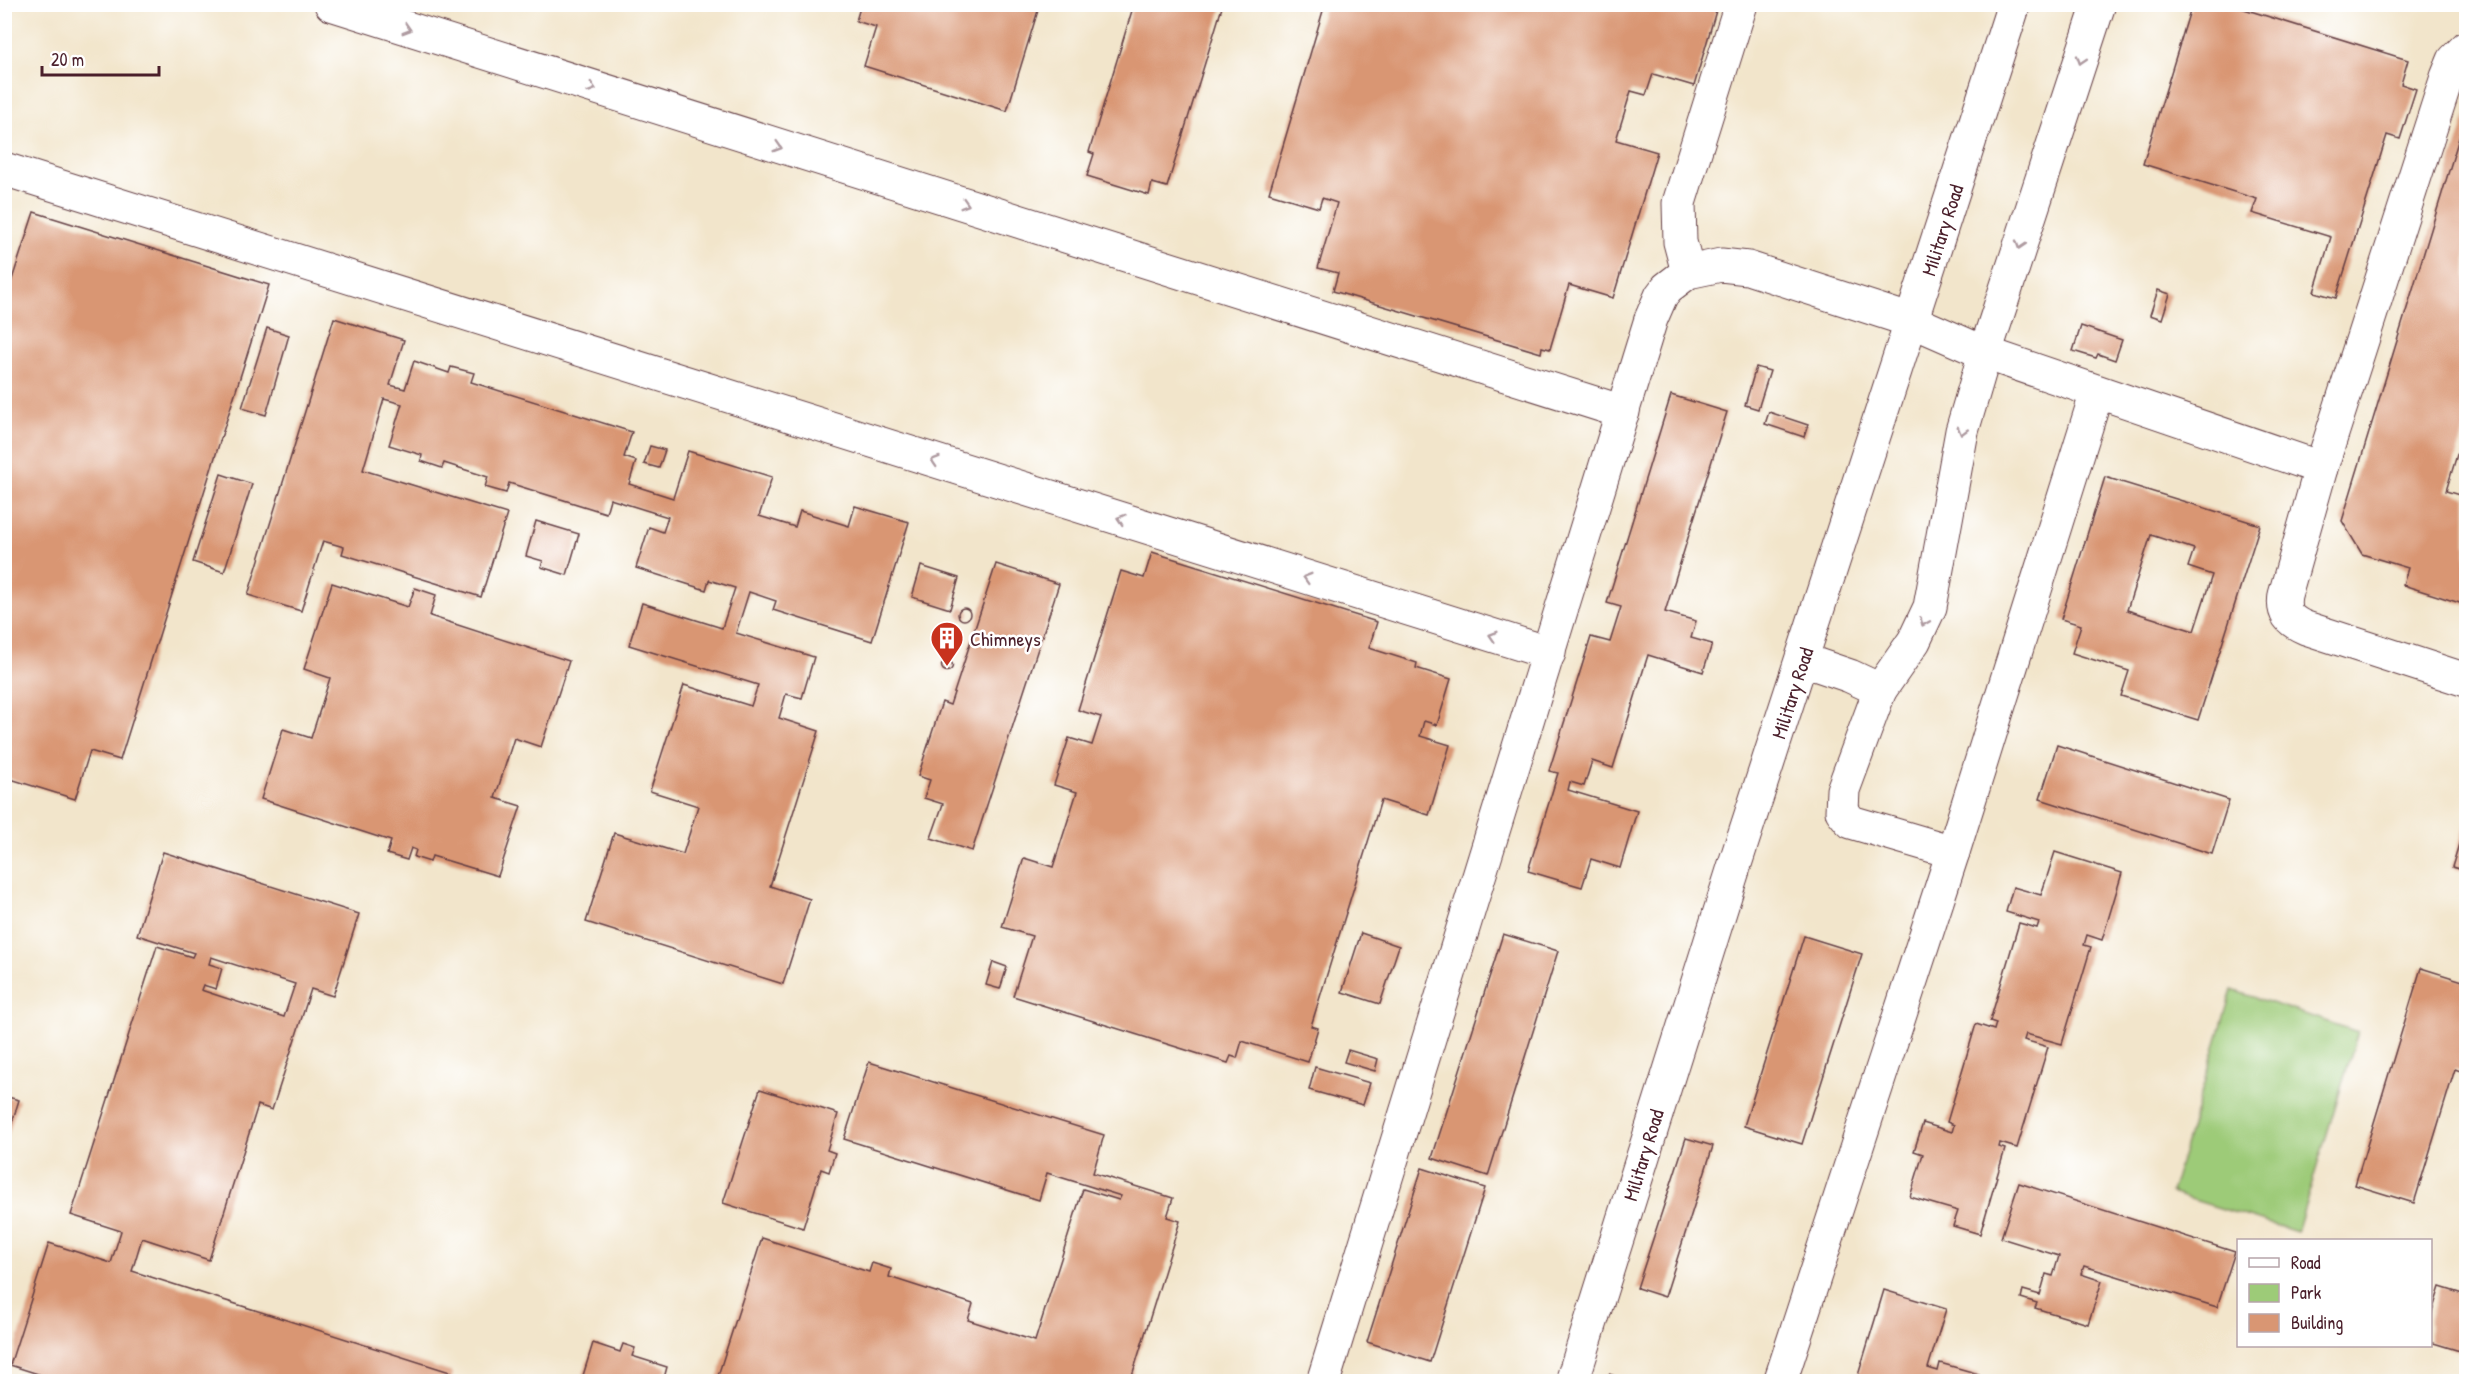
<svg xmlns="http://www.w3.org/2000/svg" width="2471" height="1386" viewBox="0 0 2471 1386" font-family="'Patrick Hand',sans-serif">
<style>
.green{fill:#9dcb78;stroke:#747552;stroke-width:1.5}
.building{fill:#d99673;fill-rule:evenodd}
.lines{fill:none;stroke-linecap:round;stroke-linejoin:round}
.minor-casing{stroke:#633d43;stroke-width:35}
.minor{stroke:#fff;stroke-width:33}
.oneway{stroke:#ae9aa0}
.labels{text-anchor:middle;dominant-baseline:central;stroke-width:5;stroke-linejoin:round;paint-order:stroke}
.street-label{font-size:20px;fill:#4a1f2b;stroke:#fff}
.poi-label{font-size:20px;fill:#4a1f2b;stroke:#fff;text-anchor:start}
</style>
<rect width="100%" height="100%" fill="#fff"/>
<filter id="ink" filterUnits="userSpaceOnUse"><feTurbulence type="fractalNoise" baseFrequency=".0167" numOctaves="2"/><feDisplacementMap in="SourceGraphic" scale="12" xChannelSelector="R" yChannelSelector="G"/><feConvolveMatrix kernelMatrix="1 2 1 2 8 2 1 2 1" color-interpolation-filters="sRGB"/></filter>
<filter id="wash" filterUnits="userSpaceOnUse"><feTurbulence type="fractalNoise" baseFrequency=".008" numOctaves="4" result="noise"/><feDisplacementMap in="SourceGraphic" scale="24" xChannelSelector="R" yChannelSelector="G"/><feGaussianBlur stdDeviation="1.35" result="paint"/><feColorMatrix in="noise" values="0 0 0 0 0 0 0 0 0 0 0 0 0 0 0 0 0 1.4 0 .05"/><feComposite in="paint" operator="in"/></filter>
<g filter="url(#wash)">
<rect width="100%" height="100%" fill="#f2e5cb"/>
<path class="green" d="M 2232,990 L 2358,1032 L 2297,1232 L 2171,1193 Z"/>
<g id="blocks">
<g class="building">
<path d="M 861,4 L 1040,4 L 1007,111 L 864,66 L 876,27 L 856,21 Z"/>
<path d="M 1134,4 L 1223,4 L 1167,187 L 1152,183 L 1149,195 L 1087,176 L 1094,154 L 1089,152 Z"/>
<path d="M 1325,4 L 1718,4 L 1694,86 L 1653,74 L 1646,95 L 1631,91 L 1616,140 L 1657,152 L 1613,298 L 1569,285 L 1550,349 L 1542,347 L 1541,353 L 1333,291 L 1338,273 L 1318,268 L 1337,203 L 1322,198 L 1319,208 L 1269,193 Z"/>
<path d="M 2192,4 L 2228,4 L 2408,60 L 2401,84 L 2416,89 L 2400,139 L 2387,135 L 2336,298 L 2314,292 L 2331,237 L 2252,213 L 2257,199 L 2143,164 Z"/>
<path d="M 2466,115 L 2466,425 L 2446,491 L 2466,497 L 2466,605 L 2403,585 L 2408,568 L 2362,554 L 2342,521 Z"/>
<path d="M 34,212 L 269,285 L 120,760 L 90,751 L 75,799 L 4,777 L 4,304 Z"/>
<path d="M 2158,290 L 2170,294 L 2162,319 L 2150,315 Z"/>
<path d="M 334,318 L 404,340 L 390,385 L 405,389 L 414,361 L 449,373 L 451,367 L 474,373 L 471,382 L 632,432 L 624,457 L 636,461 L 629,484 L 673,498 L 688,451 L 772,477 L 759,516 L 795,527 L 800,511 L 849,526 L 855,506 L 909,522 L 872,641 L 773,610 L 776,601 L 749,592 L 736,633 L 814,657 L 802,698 L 786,694 L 779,718 L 819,731 L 770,886 L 810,899 L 783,984 L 586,922 L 614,833 L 683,854 L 698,806 L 650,791 L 684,685 L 751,706 L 758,685 L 629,645 L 642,603 L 722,628 L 735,588 L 709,580 L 706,590 L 636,568 L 649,527 L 663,532 L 668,517 L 610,499 L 606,513 L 509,483 L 506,493 L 485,487 L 488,477 L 444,463 L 442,468 L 421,461 L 422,455 L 389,445 L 402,404 L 384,399 L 363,470 L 507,514 L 481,597 L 342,554 L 344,547 L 323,541 L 301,611 L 248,595 Z"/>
<path d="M 2081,326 L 2122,340 L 2115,360 L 2098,354 L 2096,358 L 2073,351 Z"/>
<path d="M 267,328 L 289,335 L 266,415 L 242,408 Z"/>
<path d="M 1756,367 L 1770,371 L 1758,409 L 1745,405 Z"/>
<path d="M 1671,395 L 1727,412 L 1665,612 L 1696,621 L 1691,638 L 1712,644 L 1703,672 L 1648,655 L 1613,768 L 1592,761 L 1584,786 L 1570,782 L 1568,790 L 1637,811 L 1620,868 L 1591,859 L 1582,887 L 1528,871 L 1558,773 L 1549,771 L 1591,637 L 1610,642 L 1621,607 L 1607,603 Z"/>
<path d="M 1769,412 L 1808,425 L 1804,437 L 1765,424 Z"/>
<path d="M 650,446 L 665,450 L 659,468 L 644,464 Z"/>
<path d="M 221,474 L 252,484 L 224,572 L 193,562 Z"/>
<path d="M 2105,477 L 2260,525 L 2198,720 L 2121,696 L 2129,671 L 2072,653 L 2081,625 L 2061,619 ZM 2151,535 L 2194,549 L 2188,567 L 2212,575 L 2194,631 L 2127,610 Z"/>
<path d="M 536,521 L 579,534 L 567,575 L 541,567 L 543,561 L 526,556 Z"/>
<path d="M 1152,552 L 1377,622 L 1369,648 L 1417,663 L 1416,668 L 1451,679 L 1437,725 L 1424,721 L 1420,736 L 1450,745 L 1429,815 L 1381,800 L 1311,1026 L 1318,1028 L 1308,1062 L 1242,1041 L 1237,1058 L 1231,1056 L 1228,1063 L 1013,996 L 1032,936 L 1002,927 L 1024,858 L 1053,867 L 1077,792 L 1054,785 L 1069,738 L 1092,745 L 1101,717 L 1078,710 L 1121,571 L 1144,578 Z"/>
<path d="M 996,564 L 1059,584 L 972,851 L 931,838 L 943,804 L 924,798 L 930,780 L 918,776 L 942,702 L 950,705 Z"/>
<path d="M 921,566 L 959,578 L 950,609 L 912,597 Z"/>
<path d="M 332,583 L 408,607 L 415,588 L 436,595 L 430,616 L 569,661 L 541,747 L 514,738 L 495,798 L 521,806 L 498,876 L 432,856 L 430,862 L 414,857 L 416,850 L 411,848 L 407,860 L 387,854 L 391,841 L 261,799 L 283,729 L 311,738 L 330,678 L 304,669 Z"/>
<circle cx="964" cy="614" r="6"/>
<circle cx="947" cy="666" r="5.5"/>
<path d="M 2057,745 L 2229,800 L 2212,854 L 2040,799 Z"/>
<path d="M 2466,821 L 2466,871 L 2452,867 Z"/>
<path d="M 163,852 L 359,914 L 333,996 L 311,989 L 272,1110 L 258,1105 L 209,1260 L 142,1238 L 132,1271 L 453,1373 L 451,1382 L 63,1382 L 10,1365 L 49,1243 L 111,1263 L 121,1231 L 71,1215 L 157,946 L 192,957 L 194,953 L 137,935 ZM 211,957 L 295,984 L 284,1017 L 201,990 L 203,985 L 216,989 L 222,968 L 209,964 Z"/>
<path d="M 2055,852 L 2122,873 L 2102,940 L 2087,935 L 2084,945 L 2091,947 L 2062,1044 L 2026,1034 L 2024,1040 L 2048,1047 L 2017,1148 L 2000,1143 L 1999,1147 L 2005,1149 L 1980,1234 L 1953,1226 L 1958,1211 L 1910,1197 L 1923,1154 L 1914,1151 L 1923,1123 L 1952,1132 L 1954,1125 L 1947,1122 L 1976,1024 L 1994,1030 L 1996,1023 L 1990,1021 L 2019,923 L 2037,928 L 2039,922 L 2006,912 L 2013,887 L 2041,895 Z"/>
<path d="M 1361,933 L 1399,946 L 1380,1004 L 1342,992 Z"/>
<path d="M 1503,934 L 1558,951 L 1488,1176 L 1432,1158 Z"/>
<path d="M 1804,936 L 1862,954 L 1802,1144 L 1744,1126 Z"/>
<path d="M 993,962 L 1007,967 L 1000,989 L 986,985 Z"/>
<path d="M 2421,968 L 2466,982 L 2466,1037 L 2464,1045 L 2466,1045 L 2466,1073 L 2455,1069 L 2414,1203 L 2355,1185 Z"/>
<path d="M 1348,1050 L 1378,1059 L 1375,1071 L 1344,1062 Z"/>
<path d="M 869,1062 L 1104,1135 L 1093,1173 L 1173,1198 L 1167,1217 L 1180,1221 L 1130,1382 L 843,1382 L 837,1380 L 837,1382 L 716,1382 L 762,1238 L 869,1272 L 872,1263 L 891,1269 L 889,1277 L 973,1304 L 968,1320 L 1035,1341 L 1083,1189 L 1119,1200 L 1121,1196 L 1047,1173 L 1039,1200 L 844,1139 Z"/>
<path d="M 1315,1067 L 1370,1083 L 1363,1105 L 1309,1090 Z"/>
<path d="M 760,1089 L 838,1114 L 827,1150 L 835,1153 L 829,1172 L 821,1169 L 803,1228 L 723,1203 Z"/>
<path d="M 4,1096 L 19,1100 L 5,1145 L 4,1145 Z"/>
<path d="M 1686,1138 L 1713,1146 L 1665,1297 L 1637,1288 Z"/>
<path d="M 1422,1168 L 1485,1188 L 1430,1362 L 1367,1342 Z"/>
<path d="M 2019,1183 L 2235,1252 L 2217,1307 L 2084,1266 L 2081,1274 L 2102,1281 L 2088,1324 L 2035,1308 L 2037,1303 L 2021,1298 L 2023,1290 L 2040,1295 L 2046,1274 L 2053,1276 L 2059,1256 L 2001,1238 Z"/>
<path d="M 2440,1287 L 2466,1295 L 2466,1346 L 2462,1345 L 2460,1351 L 2430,1342 L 2430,1318 Z"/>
<path d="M 1884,1290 L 1946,1309 L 1928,1368 L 1938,1371 L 1940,1363 L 1979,1374 L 1977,1382 L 1856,1382 Z"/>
<path d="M 593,1343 L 620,1352 L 623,1344 L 635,1348 L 632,1356 L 667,1367 L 663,1382 L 581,1382 Z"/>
<path d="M 2466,1365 L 2466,1382 L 2461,1382 Z"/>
<path d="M 1609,1374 L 1629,1381 L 1629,1382 L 1607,1382 Z"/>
</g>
</g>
</g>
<g filter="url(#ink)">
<use href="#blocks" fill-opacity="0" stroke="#633d43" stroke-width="1.5"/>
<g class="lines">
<defs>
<g id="minor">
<path d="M 331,4 L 1623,412"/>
<path d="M 2466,48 L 2454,60 L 2447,77 L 2321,468 L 2285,595 C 2282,613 2289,621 2306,628 L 2466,680"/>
<path d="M 4,169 L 1549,653"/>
<path d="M 1688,272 L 1680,242 L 1679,203 L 1741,4"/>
<path d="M 1803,660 L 1850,676 L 1880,690 L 1914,641 L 1930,607 L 1962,431 L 1985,353 L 2099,4"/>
<path d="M 1880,690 L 1843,790 L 1842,811 L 1851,822 L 1953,852"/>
<path d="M 1323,1382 L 1651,319 L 1661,296 L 1667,288 L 1688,272 L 1721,265 L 1748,268 L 1912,321 L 1985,353 L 2321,468"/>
<path d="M 1572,1382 L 1734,867 L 2014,4"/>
<path d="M 1780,1382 L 1953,852 L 2097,392"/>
</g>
</defs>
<use href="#minor" class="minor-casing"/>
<use href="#minor" class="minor"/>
</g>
<defs><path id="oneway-chevron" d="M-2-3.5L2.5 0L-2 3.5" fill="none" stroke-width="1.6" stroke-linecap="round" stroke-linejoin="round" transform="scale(1.5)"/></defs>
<g class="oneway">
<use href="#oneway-chevron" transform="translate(407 29) rotate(17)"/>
<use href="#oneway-chevron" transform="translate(2081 60) rotate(108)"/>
<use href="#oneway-chevron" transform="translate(592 88) rotate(18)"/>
<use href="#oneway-chevron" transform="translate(778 147) rotate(17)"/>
<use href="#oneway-chevron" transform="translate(965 204) rotate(17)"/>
<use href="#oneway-chevron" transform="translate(2020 245) rotate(108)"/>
<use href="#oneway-chevron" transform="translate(1962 431) rotate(105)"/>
<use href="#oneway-chevron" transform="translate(935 461) rotate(-162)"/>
<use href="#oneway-chevron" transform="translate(1121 519) rotate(-162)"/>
<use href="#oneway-chevron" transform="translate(1307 578) rotate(-163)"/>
<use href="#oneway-chevron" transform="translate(1924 622) rotate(113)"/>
<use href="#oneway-chevron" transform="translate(1493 636) rotate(-163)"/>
</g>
</g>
<defs>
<symbol id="building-pin" viewBox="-11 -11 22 30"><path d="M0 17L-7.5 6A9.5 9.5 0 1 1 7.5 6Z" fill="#c8321e" stroke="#fff"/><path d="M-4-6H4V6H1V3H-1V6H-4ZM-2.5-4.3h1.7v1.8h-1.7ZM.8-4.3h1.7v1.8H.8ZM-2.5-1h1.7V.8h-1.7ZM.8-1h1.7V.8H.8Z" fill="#fff"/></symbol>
</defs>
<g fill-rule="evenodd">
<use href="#building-pin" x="928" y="619" width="38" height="52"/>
</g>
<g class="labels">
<g class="street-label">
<text transform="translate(1942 230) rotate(-72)">Military Road</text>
<text transform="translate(1792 693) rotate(-72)">Military Road</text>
<text transform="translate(1643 1155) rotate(-73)">Military Road</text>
</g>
<g class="poi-label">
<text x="970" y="638">Chimneys</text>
</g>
</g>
<rect width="2471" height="1386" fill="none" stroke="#fff" stroke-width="24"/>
<rect x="2237" y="1239" width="195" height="108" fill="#ffffff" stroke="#b7a5aa" stroke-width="1.5"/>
<rect x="2249" y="1258" width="30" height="9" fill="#ffffff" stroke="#b7a5aa" stroke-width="1.5"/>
<text x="2291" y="1269" font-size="18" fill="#4a1f2b">Road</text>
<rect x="2249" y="1284" width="30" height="18" fill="#9dcb78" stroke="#b7a5aa" stroke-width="1.5"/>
<text x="2291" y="1299" font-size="18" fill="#4a1f2b">Park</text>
<rect x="2249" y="1314" width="30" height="18" fill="#d99673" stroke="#b7a5aa" stroke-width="1.5"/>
<text x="2291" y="1329" font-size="18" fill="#4a1f2b">Building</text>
<path d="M42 66v9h117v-9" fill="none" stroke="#4a1f2b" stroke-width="3"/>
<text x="51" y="66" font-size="18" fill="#4a1f2b" stroke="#ffffff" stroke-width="4.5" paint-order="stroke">20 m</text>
</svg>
